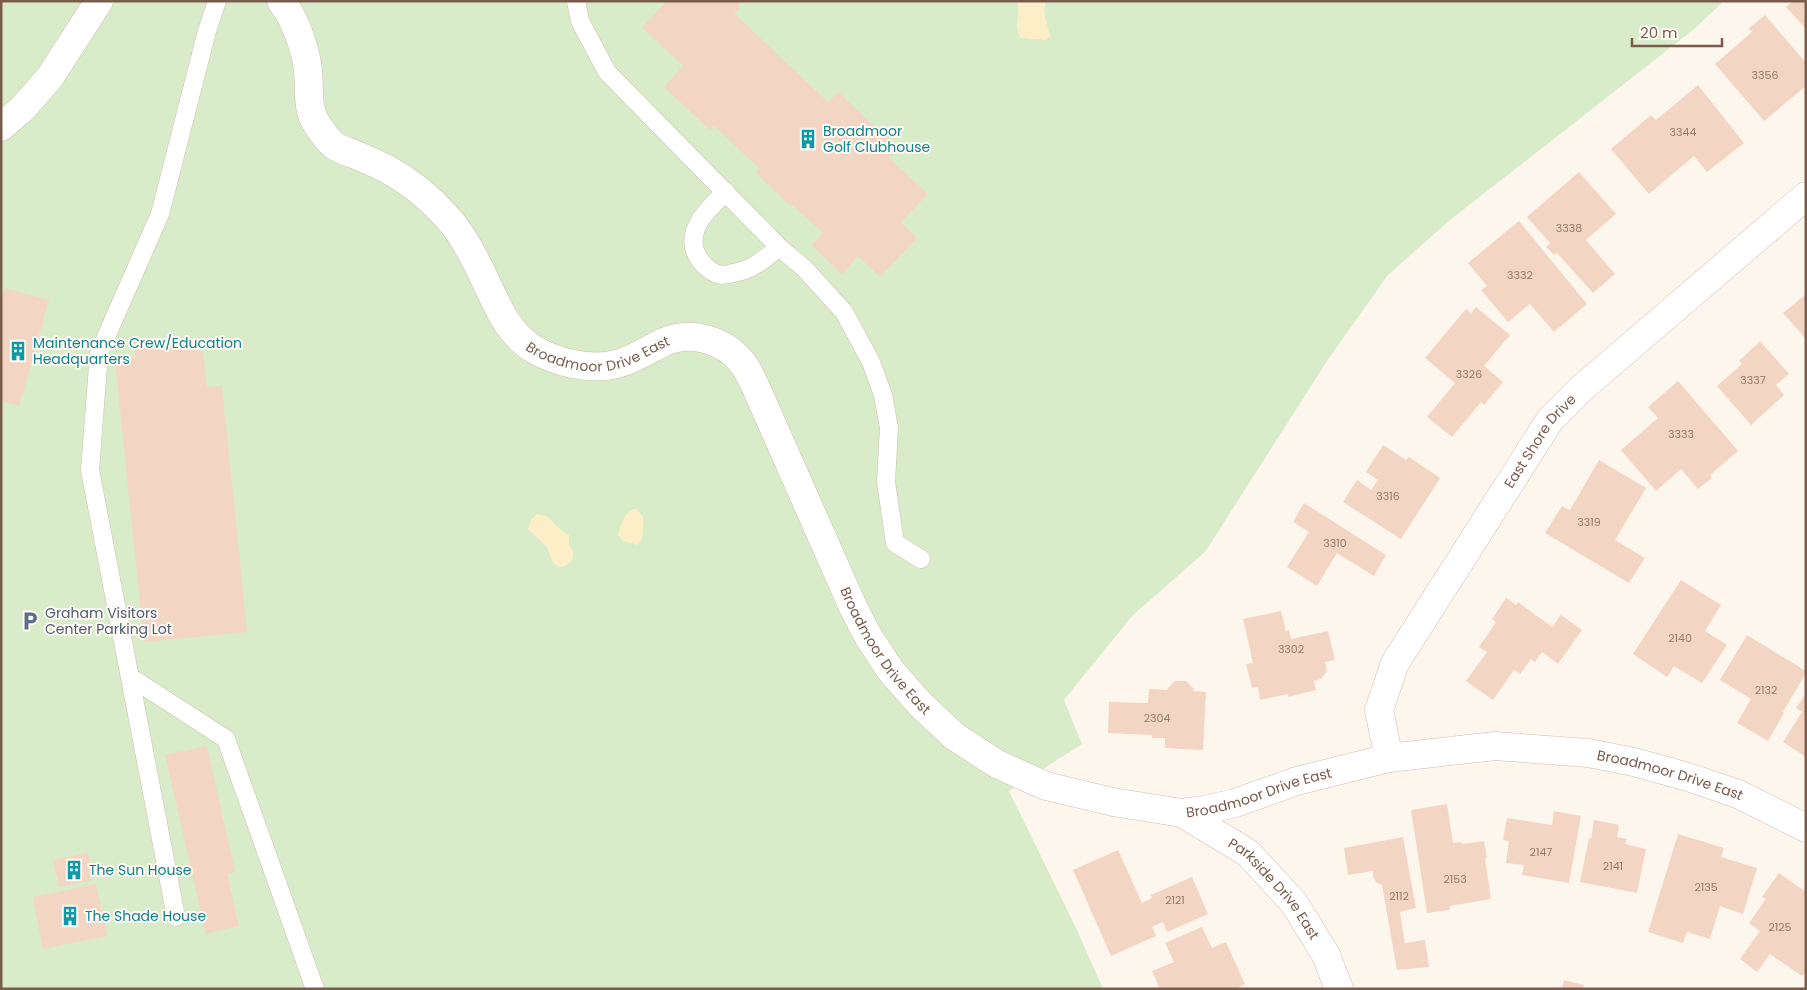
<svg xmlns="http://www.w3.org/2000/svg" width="1807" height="990" viewBox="0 0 1807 990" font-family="Poppins,sans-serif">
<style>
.green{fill:#d8ecc9}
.sand{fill:#fcefc7}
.building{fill:#f3d5c3}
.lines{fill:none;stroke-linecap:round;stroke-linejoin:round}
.service-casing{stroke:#d1beb0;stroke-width:19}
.minor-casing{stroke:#d1beb0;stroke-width:29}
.service{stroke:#fff;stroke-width:18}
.minor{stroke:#fff;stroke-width:28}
.labels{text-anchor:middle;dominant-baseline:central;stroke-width:4;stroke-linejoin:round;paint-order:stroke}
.number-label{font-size:11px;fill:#987a6a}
.culture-label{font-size:14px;fill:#0d838f;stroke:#fffaf3;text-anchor:start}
.street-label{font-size:14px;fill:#7a5c4d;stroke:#fffaf3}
.service-label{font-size:14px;fill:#4e5e75;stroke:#fffaf3;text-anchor:start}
</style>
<rect width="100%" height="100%" fill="#fdf6ec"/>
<path class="green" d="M 1,1 L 1724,1 L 1693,30 L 1450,220 L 1388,275 L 1329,358 L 1205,552 L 1133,615 L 1064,700 L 1082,744 L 1009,791 L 1077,930 L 1103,989 L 1,989 Z"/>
<g class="sand">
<path d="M 1017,1 L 1046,1 L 1044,11 L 1050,36 L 1046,40 L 1021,38 C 1012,26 1022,15 1017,1 Z"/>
<path d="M 633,509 L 637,509 L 643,517 C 643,526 645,539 638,545 L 623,541 L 618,535 C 621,525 623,515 633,509 Z"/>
<path d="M 537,514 L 547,516 C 552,521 563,533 569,535 L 569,546 C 578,554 571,566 560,567 L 553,563 L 547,547 L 528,529 L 531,520 Z"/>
</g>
<g class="building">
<path d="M 667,1 L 739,1 L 739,8 L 734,13 L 828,102 L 838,92 L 898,148 L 889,158 L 928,194 L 901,222 L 917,238 L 880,277 L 858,256 L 842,274 L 811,245 L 823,233 L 791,204 L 790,205 L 756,173 L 760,169 L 714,126 L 710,130 L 664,87 L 683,66 L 642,27 Z"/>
<path d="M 1793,1 L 1806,1 L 1806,29 L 1786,7 Z"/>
<path d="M 1765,15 L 1806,63 L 1806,86 L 1764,121 L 1715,64 L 1752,32 L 1749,28 Z"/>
<path d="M 1698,85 L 1744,143 L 1707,172 L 1694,156 L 1649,194 L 1611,149 L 1651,115 L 1656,120 Z"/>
<path d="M 1579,172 L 1616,214 L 1586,240 L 1615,274 L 1593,293 L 1557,253 L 1554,255 L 1546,247 L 1550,243 L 1527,217 Z"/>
<path d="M 1519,221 L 1587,304 L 1554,332 L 1530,304 L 1508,322 L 1481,290 L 1487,286 L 1468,263 Z"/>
<path d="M 5,288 L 49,300 L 19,406 L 1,401 L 1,300 Z"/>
<path d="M 1806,294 L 1806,339 L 1783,313 Z"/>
<path d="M 1476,307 L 1510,335 L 1484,366 L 1503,382 L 1484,405 L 1481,402 L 1452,437 L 1427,417 L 1455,383 L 1425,358 L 1466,309 L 1471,313 Z"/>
<path d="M 196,339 L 198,352 L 203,351 L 207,387 L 222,386 L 247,632 L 144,642 L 115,360 L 135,358 L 134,346 Z"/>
<path d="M 1760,341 L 1789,374 L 1776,385 L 1784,395 L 1751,425 L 1717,386 L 1742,364 L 1739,361 Z"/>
<path d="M 1678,381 L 1738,451 L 1710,475 L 1712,478 L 1698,489 L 1681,469 L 1656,491 L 1621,450 L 1658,418 L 1648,407 Z"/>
<path d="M 1383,445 L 1406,460 L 1409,457 L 1440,478 L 1401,539 L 1343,502 L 1357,480 L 1371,490 L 1378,480 L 1366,472 Z"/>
<path d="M 1599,460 L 1646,488 L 1615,540 L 1645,558 L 1629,583 L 1545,533 L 1562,506 L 1570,510 Z"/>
<path d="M 1304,503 L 1386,555 L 1374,576 L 1337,553 L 1317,586 L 1287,567 L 1309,532 L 1293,522 Z"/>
<path d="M 1681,580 L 1721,605 L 1705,631 L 1727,645 L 1702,683 L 1674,666 L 1667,677 L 1633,654 Z"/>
<path d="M 1506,598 L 1516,605 L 1518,602 L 1552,627 L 1561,615 L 1582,630 L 1558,664 L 1542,652 L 1535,662 L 1531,659 L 1520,674 L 1514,670 L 1493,700 L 1466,681 L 1487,652 L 1479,647 L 1496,622 L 1492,619 Z"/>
<path d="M 1281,611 L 1286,631 L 1289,630 L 1291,639 L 1328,631 L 1335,660 L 1325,662 L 1327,671 L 1321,679 L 1314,681 L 1316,690 L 1288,697 L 1288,694 L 1260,700 L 1258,687 L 1252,688 L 1246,664 L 1253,663 L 1243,619 Z"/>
<path d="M 1747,635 L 1806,671 L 1806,673 L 1783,712 L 1784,713 L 1768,741 L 1737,723 L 1751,699 L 1720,680 Z"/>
<path d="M 1175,681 L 1186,681 L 1194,689 L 1193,691 L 1206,692 L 1203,750 L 1165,748 L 1165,738 L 1152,738 L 1152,735 L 1108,733 L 1109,702 L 1148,703 L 1149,689 L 1167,690 L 1168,688 Z"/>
<path d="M 1806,693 L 1806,757 L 1783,742 L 1802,712 L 1796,708 Z"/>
<path d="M 207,746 L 235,872 L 227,874 L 239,926 L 206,934 L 165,755 Z"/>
<path d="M 1447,804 L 1453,843 L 1461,842 L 1462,844 L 1484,841 L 1487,858 L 1485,858 L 1491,899 L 1450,906 L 1450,910 L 1427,913 L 1411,810 Z"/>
<path d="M 1554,811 L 1581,816 L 1569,883 L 1522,875 L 1524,865 L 1506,863 L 1509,841 L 1503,840 L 1507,818 L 1552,825 Z"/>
<path d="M 1594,820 L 1619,825 L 1617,837 L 1627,839 L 1625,844 L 1646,849 L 1637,893 L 1580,882 L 1589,838 L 1591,839 Z"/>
<path d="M 1678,834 L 1724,848 L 1721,857 L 1757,868 L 1743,914 L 1720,906 L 1710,939 L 1687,932 L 1683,943 L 1648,932 Z"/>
<path d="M 1403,837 L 1416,908 L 1400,912 L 1405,943 L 1425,940 L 1429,967 L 1397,970 L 1382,885 L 1377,883 L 1373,877 L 1373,871 L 1348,875 L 1344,848 Z"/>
<path d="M 1118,850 L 1142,903 L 1152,898 L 1151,895 L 1192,877 L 1208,914 L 1167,932 L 1163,922 L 1152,927 L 1156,936 L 1111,956 L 1073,870 Z"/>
<path d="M 88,853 L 94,880 L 59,887 L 53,860 Z"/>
<path d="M 1779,873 L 1806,892 L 1806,971 L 1802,976 L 1770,954 L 1757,972 L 1740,959 L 1760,931 L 1749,923 L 1766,899 L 1762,897 Z"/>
<path d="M 96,884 L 107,936 L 43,949 L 33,897 Z"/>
<path d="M 1202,927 L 1212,948 L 1226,942 L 1245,984 L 1235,989 L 1160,989 L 1152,971 L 1174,962 L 1165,943 Z"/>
<path d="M 1564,980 L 1584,985 L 1583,989 L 1562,989 Z"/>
</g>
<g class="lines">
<defs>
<g id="service">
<path d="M 576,1 L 580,21 L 607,72 L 779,247 L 805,269 L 844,312 L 871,362 L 883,395 L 889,428 L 886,482 L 895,543 L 921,559"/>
<path d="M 726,192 C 707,209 681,234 700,260 C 704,266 713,274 722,275 C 725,275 730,274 733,273 C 752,270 765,259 779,247"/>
<path d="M 130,677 L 226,739 L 315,989"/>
<path d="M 176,917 L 90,470 L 99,353 L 160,214 L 207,31 L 217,1"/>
</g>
<g id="minor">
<path id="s1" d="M 281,1 C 295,18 306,50 308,71 C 310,91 306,109 318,126 C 323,133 328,141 335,146 C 341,150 349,152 356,155 C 366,159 377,164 387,169 C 409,181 429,197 446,216 C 463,234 475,258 485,280 C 498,307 508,334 535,350 C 556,362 588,370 612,365 C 630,362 647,350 664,342 C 692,330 726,340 744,365 C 751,375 756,388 761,399 L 853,607 L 868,636 L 891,671 L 920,704 L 954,736 L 997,764 L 1046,786 L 1113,802 L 1182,813 L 1205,810 L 1235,803 L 1297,781 L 1389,758 L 1495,746 L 1588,753 L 1634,762 L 1688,777 L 1738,794 L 1806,828"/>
<path d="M 1,127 L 23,108 L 50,77 L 99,1"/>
<path id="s2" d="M 1389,758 L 1379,710 L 1395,663 L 1550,420 L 1582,388 L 1806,196"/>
<path id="s3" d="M 1182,813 L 1248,853 L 1294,903 L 1326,955 L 1339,989"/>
</g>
</defs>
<use href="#service" class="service-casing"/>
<use href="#minor" class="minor-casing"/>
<use href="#service" class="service"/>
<use href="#minor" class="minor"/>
</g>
<defs>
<symbol id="building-bare" viewBox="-9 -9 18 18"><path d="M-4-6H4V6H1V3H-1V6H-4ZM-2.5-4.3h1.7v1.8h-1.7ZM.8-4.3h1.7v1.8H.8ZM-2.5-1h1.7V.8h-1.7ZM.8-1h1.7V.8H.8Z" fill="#0f9aa8" stroke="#fffaf3" stroke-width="2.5" paint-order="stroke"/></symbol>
<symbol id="parking-bare" viewBox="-9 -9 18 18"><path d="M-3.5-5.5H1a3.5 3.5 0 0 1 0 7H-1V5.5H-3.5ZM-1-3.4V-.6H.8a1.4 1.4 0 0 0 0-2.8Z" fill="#5c6f8a" stroke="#fffaf3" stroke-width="2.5" paint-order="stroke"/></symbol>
</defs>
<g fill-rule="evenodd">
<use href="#building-bare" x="794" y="125" width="28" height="28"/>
<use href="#building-bare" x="4" y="337" width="28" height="28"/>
<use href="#parking-bare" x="16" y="607" width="28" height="28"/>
<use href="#building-bare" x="60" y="856" width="28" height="28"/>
<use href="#building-bare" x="56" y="902" width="28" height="28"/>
</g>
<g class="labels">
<g class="number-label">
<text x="1765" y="75">3356</text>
<text x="1683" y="132">3344</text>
<text x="1569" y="228">3338</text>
<text x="1520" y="275">3332</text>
<text x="1469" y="374">3326</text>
<text x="1753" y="380">3337</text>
<text x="1681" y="434">3333</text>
<text x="1388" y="496">3316</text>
<text x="1589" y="522">3319</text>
<text x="1335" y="543">3310</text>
<text x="1680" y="638">2140</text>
<text x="1291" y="649">3302</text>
<text x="1766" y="690">2132</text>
<text x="1157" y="718">2304</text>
<text x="1541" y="852">2147</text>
<text x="1613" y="866">2141</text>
<text x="1455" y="879">2153</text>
<text x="1706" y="887">2135</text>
<text x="1399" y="896">2112</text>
<text x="1175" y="900">2121</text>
<text x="1780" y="927">2125</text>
</g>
<g class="culture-label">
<text x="823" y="131">Broadmoor<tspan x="823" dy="16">Golf Clubhouse</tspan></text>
<text x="33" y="343">Maintenance Crew/Education<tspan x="33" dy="16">Headquarters</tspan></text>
<text x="89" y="870">The Sun House</text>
<text x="85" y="916">The Shade House</text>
</g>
<g class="street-label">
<text stroke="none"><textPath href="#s1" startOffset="521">Broadmoor Drive East</textPath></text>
<text stroke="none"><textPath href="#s2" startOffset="364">East Shore Drive</textPath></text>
<text stroke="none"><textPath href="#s1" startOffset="1001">Broadmoor Drive East</textPath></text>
<text stroke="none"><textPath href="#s1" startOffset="1855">Broadmoor Drive East</textPath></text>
<text stroke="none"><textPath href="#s1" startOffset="1435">Broadmoor Drive East</textPath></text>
<text stroke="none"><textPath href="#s3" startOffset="121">Parkside Drive East</textPath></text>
</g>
<g class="service-label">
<text x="45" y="613">Graham Visitors<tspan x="45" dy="16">Center Parking Lot</tspan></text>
</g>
</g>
<rect width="1807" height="990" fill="none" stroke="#7a5c4d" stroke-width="5"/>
<path d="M1632 38v8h90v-8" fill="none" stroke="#7a5c4d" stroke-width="2.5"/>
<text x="1640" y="38" font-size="15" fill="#7a5c4d" stroke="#fffaf3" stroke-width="4" paint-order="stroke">20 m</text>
</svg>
